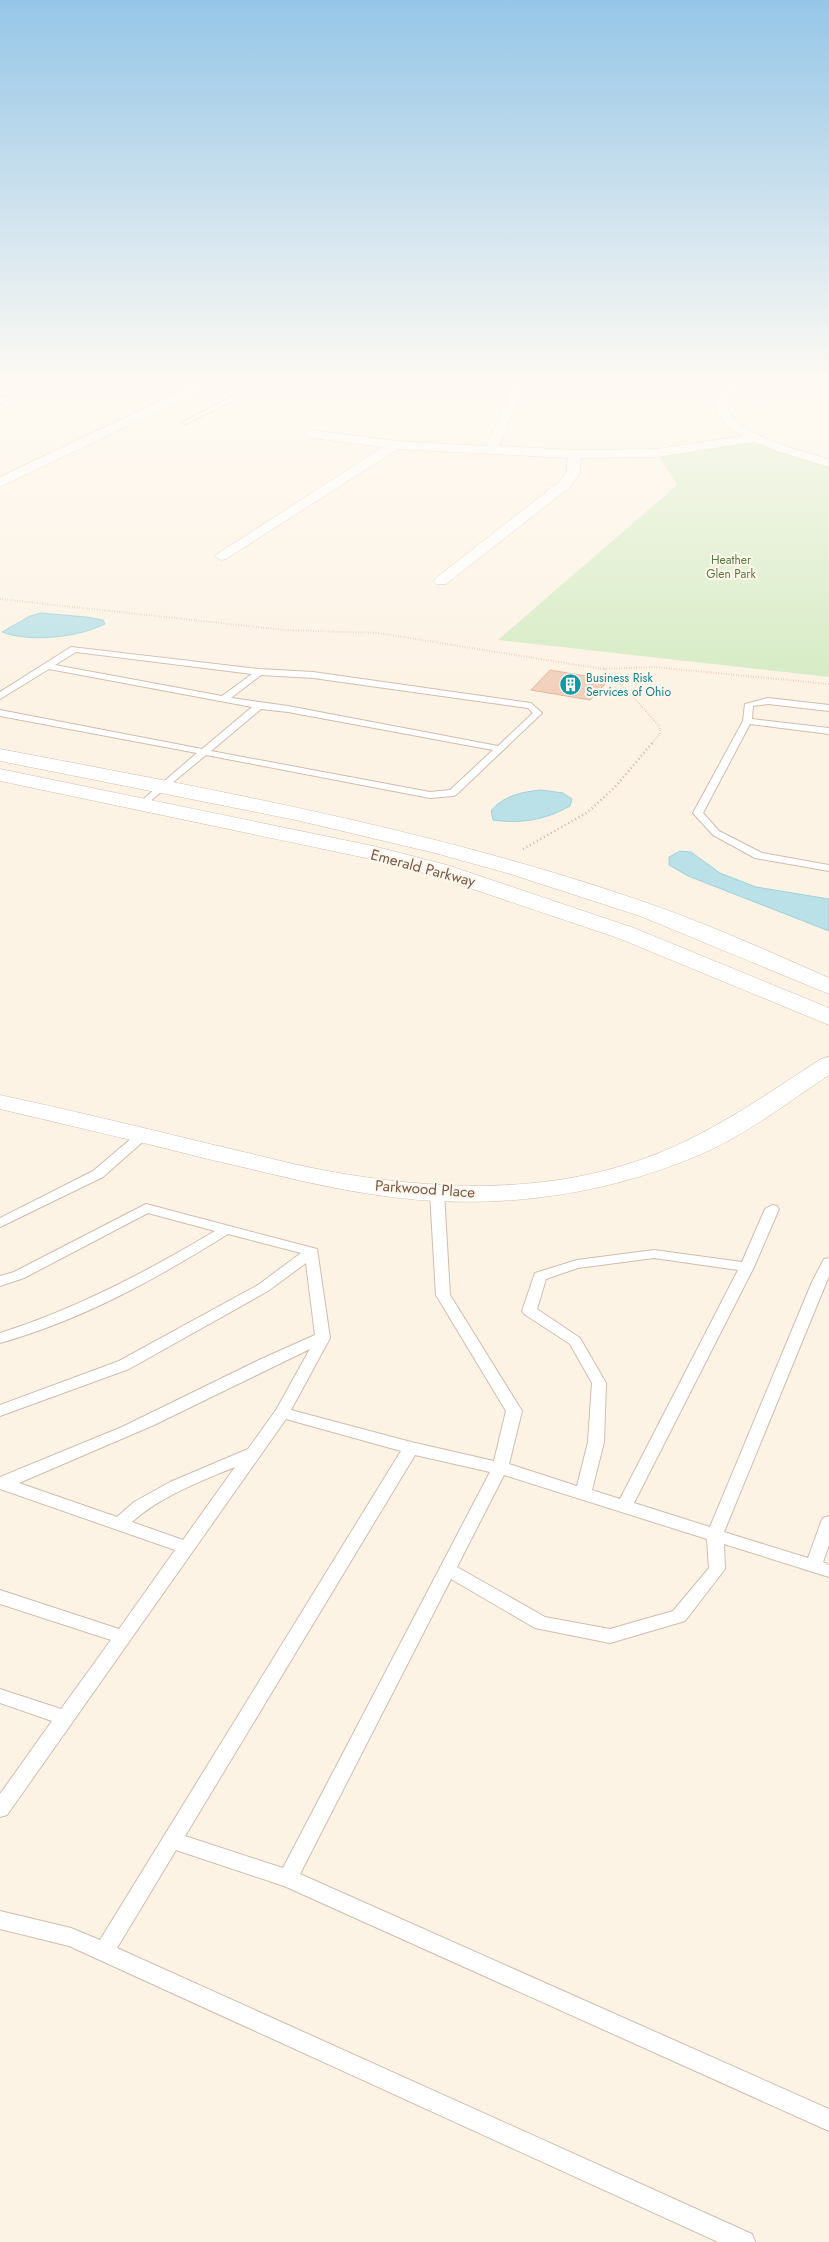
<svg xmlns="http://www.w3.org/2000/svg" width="829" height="2242" viewBox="0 0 829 2242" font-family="Jost,sans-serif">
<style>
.green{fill:#d4ebc3}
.water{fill:#b9e1e7;stroke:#9fd1d9}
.building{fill:#f2d0bc;stroke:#e5b69c}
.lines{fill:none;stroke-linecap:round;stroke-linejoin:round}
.service-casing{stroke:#d0bcad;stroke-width:2}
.minor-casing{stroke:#d0bcad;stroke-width:1}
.secondary-casing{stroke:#d3bcab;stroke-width:1}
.path-far1{stroke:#d7b39f;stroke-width:2;stroke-dasharray:0.5 2;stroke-linecap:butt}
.path{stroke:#d7b39f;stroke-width:2.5;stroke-dasharray:1 3;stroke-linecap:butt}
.service{fill:#fff;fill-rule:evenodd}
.minor{fill:#fff;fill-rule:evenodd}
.secondary{fill:#fff;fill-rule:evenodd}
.labels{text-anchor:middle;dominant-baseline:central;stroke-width:4;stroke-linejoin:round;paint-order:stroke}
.far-park-label{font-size:12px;fill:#547c41;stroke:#fff7eb}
.far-culture-label{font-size:12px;fill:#0d838f;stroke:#fff7eb;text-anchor:start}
.street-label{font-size:15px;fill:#765849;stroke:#fff7eb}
</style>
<rect width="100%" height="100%" fill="#fdf3e5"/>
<path class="green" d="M 757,438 L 829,463 L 829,677 L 498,640 L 677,485 L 657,453 Z"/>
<g class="water">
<path d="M 41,613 L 86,617 L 103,620 L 105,624 C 79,637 30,643 2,632 L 30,616 Z"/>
<path d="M 541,790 L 563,793 L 572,799 L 570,806 C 545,820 521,824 493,820 L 491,811 C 503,796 521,792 541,790 Z"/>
<path d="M 680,851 L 691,852 L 720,873 L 756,887 L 829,899 L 829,931 L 688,876 L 669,865 L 669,857 Z"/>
</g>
<path class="building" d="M 550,670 L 609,680 L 590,700 L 531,690 Z"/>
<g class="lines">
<defs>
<g id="service">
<path d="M 270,377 L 292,377 L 273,380 L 186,424 L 181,423 Z"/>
<path d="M 0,391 L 18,394 L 0,404 L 0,400 L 8,395 L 0,395 Z"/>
<path d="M 71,647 L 259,669 L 313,672 L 531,703 L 542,713 L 456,795 L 453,796 L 430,798 L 206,755 L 143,807 L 138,804 L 140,802 L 197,753 L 0,716 L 0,710 L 202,749 L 252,707 L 49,669 L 0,699 L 0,692 ZM 76,652 L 252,674 L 222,696 L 55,665 ZM 261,675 L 313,678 L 528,708 L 533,713 L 498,746 L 288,706 L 231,698 ZM 261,709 L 288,712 L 493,750 L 450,790 L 430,792 L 211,751 Z"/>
<path d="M 768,698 L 829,705 L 829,711 L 768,704 L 753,706 L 752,719 L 829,728 L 829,734 L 750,724 L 703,813 L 719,831 L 762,853 L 829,865 L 829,871 L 755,858 L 713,835 L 693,813 L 743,721 L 745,704 Z"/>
<path d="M 143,1131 L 147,1132 L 149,1135 L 147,1138 L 103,1177 L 0,1227 L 0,1218 L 93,1171 L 139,1132 Z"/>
<path d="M 437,1189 L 444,1193 L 450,1295 L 522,1411 L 509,1464 L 577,1486 L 588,1442 L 592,1383 L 570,1344 L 524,1314 L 522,1311 L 535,1273 L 577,1260 L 654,1250 L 742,1262 L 765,1209 L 772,1205 L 777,1206 L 779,1209 L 754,1267 L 634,1503 L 710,1527 L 812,1282 L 824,1259 L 829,1258 L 829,1276 L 724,1532 L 808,1558 L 821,1522 L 823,1518 L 829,1516 L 829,1545 L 823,1562 L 829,1565 L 829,1577 L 724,1544 L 725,1569 L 685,1621 L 610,1643 L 535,1628 L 451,1579 L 300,1874 L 829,2109 L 829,2131 L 284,1886 L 176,1850 L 117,1948 L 752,2234 L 755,2242 L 718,2242 L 69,1946 L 0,1929 L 0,1911 L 71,1928 L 100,1940 L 401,1451 L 286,1419 L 7,1815 L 0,1817 L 0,1794 L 52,1721 L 0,1703 L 0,1689 L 61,1709 L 111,1640 L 0,1604 L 0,1590 L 119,1629 L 175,1550 L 0,1489 L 0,1477 L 122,1427 L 259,1360 L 315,1335 L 306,1263 L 268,1291 L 129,1369 L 0,1416 L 0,1405 L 119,1361 L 258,1285 L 301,1253 L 228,1234 C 156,1279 82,1320 0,1343 L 0,1333 C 76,1309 146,1272 215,1231 L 148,1213 L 24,1278 L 0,1286 L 0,1276 L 14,1272 L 146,1204 L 317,1249 L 330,1338 L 291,1410 L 411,1442 L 494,1461 L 506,1411 L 436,1295 L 430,1193 ZM 654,1258 L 738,1270 L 620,1499 L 592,1490 L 604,1442 L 606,1383 L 580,1338 L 537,1309 L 546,1279 L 578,1268 ZM 310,1349 L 276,1410 L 248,1449 L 170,1482 L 134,1502 L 117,1517 L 19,1483 L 154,1425 ZM 415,1455 L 490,1472 L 283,1868 L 185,1836 ZM 235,1467 L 183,1540 L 132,1522 C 161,1496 199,1482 235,1467 ZM 504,1475 L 707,1539 L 709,1568 L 673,1611 L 610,1629 L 545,1617 L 457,1567 Z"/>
</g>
<g id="minor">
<path d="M 517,377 L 528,377 L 499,446 L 575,450 L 657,449 L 742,436 C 729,428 720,421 715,406 L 720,395 L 733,377 L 743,377 L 728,402 C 722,431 807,453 829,459 L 829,467 L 780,452 L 754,442 L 657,457 L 581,458 L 580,473 L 570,487 L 446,584 L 436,584 L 433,581 L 436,578 L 560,481 L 566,473 L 568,458 L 398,449 L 226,559 L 221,560 L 214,556 L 383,447 L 312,438 L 306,434 L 308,431 L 312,430 L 395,441 L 486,446 Z"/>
<path d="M 829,1057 L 829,1075 C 787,1103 746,1135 699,1155 C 596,1199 481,1212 370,1194 C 317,1186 265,1172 212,1160 C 142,1142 71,1126 0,1109 L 0,1095 C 70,1110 140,1127 210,1144 C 250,1153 289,1164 328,1171 C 430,1190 541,1195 640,1160 C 707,1137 762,1097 821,1059 Z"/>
</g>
<g id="secondary">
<path d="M 210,377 L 225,377 L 223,380 L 0,487 L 0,477 Z"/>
<path d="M 0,749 C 210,789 421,827 624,895 C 694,918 762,948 829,978 L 829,994 L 640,916 L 507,873 L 435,853 L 296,820 L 0,761 Z"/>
<path d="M 0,769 L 373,846 L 447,865 L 634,928 L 829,1008 L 829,1025 L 618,938 L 431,875 L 371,859 L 0,781 Z"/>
</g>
</defs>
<use href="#service" class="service-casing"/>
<use href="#minor" class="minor-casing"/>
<use href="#secondary" class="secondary-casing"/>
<g class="path-far1">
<path d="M 0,599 L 285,630 L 378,633 L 603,669 L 626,689 L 660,727 L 660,734 L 652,743"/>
<path d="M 604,669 L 654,667 L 829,684"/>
</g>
<path class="path" d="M 523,849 L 588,812 L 615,787 L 653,742"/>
<use href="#service" class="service"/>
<use href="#minor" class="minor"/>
<use href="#secondary" class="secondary"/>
</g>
<linearGradient id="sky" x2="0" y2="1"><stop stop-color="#95c6e8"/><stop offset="0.55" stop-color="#fefaf3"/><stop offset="1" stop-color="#fefaf3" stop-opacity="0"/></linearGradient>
<rect width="829" height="691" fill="url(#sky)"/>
<defs>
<symbol id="building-disc" viewBox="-11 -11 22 22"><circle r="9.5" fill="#0f9aa8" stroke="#fff7eb"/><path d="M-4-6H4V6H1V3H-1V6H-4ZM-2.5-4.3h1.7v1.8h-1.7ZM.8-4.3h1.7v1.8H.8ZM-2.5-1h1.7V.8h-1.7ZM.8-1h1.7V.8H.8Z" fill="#fff"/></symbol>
</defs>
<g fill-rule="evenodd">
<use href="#building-disc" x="558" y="672" width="25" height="25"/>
</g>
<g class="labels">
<g class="far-park-label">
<text x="731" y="560">Heather<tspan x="731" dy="14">Glen Park</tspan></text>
</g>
<g class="far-culture-label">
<text x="586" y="678">Business Risk<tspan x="586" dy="14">Services of Ohio</tspan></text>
</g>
<g class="street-label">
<text transform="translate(423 868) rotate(15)">Emerald Parkway</text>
<text transform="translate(425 1189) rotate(4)">Parkwood Place</text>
</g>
</g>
</svg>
